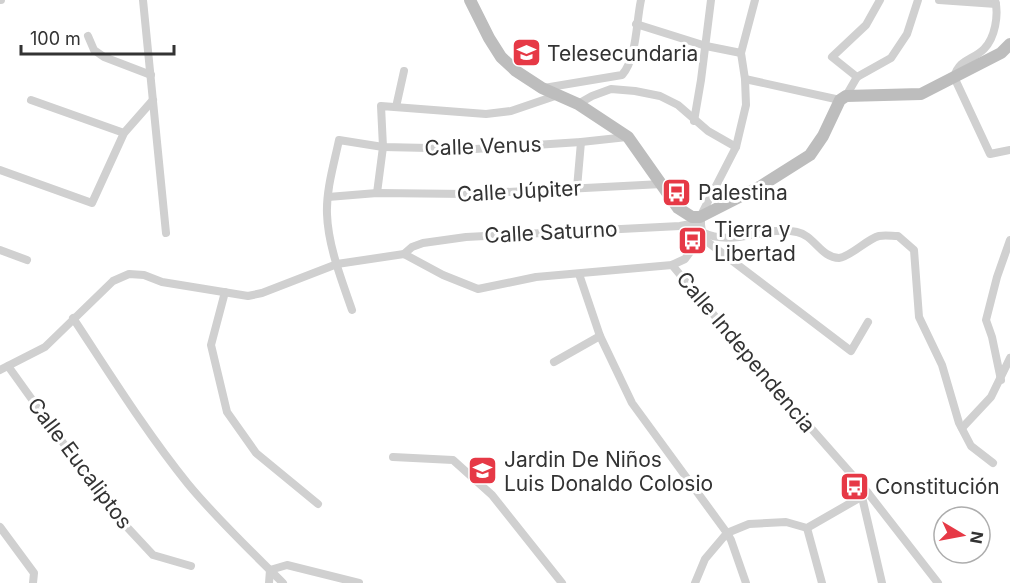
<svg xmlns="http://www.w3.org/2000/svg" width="1010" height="583" viewBox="0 0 1010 583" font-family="Inter,sans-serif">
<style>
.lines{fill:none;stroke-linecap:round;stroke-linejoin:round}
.street{stroke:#d0d0d0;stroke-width:8}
.secondary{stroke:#bdbdbd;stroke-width:12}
.labels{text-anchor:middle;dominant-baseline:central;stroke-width:6;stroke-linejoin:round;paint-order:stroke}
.poi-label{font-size:21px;fill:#333;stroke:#fff;text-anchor:start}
.street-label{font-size:21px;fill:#333;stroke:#fff}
</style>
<rect width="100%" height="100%" fill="#fff"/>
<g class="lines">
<g class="street">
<path d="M 0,0 L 1,0"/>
<path d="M 143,0 L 166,233"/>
<path d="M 939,0 L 996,4"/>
<path d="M 995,0 C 999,15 995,38 984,49 C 972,61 960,58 954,77 L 990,154 L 1010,150"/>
<path d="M 636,24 L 706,46 L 741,53"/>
<path d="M 88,36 L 94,50 L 104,57 L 151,75"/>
<path d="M 857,77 L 832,57 L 866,25 L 880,0"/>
<path d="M 857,77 L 891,58 L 907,34 L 918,0"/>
<path d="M 745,79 L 840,100"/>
<path d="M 544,88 L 622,75 C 637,58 636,23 641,0"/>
<path d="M 846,96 L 857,77"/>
<path d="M 31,100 L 124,133"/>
<path d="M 578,104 L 592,96 L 611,89 L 635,91 L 660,96 L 678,105 L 708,131 L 736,147"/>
<path d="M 396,107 L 404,71"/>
<path d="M 694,121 L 701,80 L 711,0"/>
<path d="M 0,170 L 92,203 L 124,133 L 153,100"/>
<path d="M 577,188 L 581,142"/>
<path d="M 377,193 L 383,147 L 381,106 L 486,114 L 511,111 L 558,95"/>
<path d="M 328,197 L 377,193 L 467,194 L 662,184"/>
<path d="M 702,232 C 733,248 765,225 797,232 C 814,235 821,258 839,258 C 850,257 867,239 879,236 C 885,235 892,236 898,236 L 914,250 L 919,317 L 942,365 L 959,423 L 971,446 L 993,463"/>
<path d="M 701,237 L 851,351 L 868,322"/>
<path d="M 0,250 L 27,260"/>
<path d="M 404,254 L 412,247 L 423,243 L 466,237 L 680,226 L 701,222"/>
<path d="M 672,265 L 765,376 L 868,493 L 938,583"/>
<path d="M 579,274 L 600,336 L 632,403 L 727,533 L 731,540 L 746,583"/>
<path d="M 225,292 L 211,345 L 227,412 L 256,453 L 318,504"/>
<path d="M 352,310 C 342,281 328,246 327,214 C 326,190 334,164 339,140 L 383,147 L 475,149 L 581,142 L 627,137"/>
<path d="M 73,318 C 110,374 146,432 188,484 C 217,519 251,551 283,583"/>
<path d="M 554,362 L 600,336"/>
<path d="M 8,366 L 112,511 L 153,555 L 191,566"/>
<path d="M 0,370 L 45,347 L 113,281 L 129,274 L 144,275 L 162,282 L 248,296 L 262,293 L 337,264 L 404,254 L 443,275 L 478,289 L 536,277 L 672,265 L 685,259 L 701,237 L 702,232 L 700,217 L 736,147 L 746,105 L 745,79 L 741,53 L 755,0"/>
<path d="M 1001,380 L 992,337 L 986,320 L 997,277 L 1010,240"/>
<path d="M 962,428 L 991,397 L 1010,358"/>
<path d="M 393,457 L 453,460 L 492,495 L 562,583"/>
<path d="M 862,497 L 882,583"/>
<path d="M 0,527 L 34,573 L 33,583"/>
<path d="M 807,528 L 822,583"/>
<path d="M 269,583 L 270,570 L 287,565 L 359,583"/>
<path d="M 695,583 L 705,559 L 727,533 L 749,524 L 786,522 L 807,528 L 868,493"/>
</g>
<path class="secondary" d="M 470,0 L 489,38 L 501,57 L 516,71 L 542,88 L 578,104 L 628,137 L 678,208 L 692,217 L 700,217 L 761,186 L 810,155 L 823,136 L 840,100 L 846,96 L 921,94 L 1001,53 L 1010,44"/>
</g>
<defs>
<symbol id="school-square" viewBox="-11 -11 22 22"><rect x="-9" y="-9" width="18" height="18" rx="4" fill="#e63946" stroke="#fff"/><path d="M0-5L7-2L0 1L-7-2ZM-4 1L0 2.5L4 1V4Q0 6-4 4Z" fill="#fff"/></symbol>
<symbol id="bus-square" viewBox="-11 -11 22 22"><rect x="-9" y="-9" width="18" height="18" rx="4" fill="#e63946" stroke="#fff"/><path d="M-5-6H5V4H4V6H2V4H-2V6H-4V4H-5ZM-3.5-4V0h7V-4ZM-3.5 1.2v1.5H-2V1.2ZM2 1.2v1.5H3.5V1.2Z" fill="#fff"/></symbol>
</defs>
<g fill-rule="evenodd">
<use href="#school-square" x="510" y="36" width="33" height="33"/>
<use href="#bus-square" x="660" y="176" width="33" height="33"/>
<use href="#bus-square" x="676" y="224" width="33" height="33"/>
<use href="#school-square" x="466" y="454" width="33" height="33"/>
<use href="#bus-square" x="838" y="470" width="33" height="33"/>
</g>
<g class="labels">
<g class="poi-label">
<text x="547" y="53">Telesecundaria</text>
<text x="698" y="192">Palestina</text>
<text x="714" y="229">Tierra y<tspan x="714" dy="24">Libertad</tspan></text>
<text x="504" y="459">Jardin De Niños<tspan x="504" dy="24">Luis Donaldo Colosio</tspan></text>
<text x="875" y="486">Constitución</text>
</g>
<g class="street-label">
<text transform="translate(483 146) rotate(-2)">Calle Venus</text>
<text transform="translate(519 191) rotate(-3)">Calle Júpiter</text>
<text transform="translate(551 232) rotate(-3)">Calle Saturno</text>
<text transform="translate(746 352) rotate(50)">Calle Independencia</text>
<text transform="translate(80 463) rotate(53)">Calle Eucaliptos</text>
</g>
</g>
<g transform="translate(962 535) rotate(100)"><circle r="28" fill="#ffffff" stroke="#adadad" stroke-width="1.5"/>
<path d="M0-4.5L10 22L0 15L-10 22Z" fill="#e63946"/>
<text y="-9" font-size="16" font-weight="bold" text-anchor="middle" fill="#333333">N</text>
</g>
<path d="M21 45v9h153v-9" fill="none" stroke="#333333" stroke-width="3"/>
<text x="30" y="45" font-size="18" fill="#333333" stroke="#ffffff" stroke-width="4.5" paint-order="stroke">100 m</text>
</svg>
